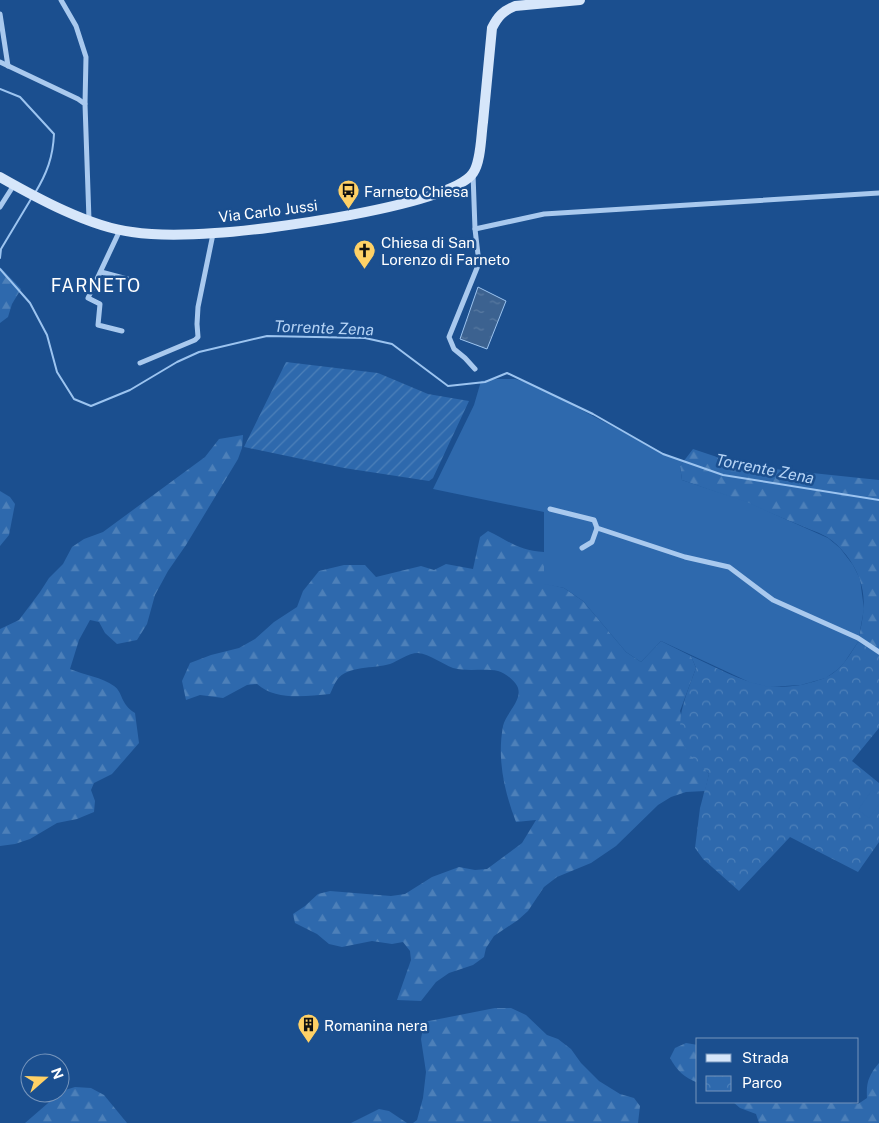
<svg xmlns="http://www.w3.org/2000/svg" width="879" height="1123" viewBox="0 0 879 1123" font-family="'Public Sans',sans-serif">
<style>
.forest{fill:url(#forest-firs)}
.park{fill:url(#park-crowns)}
.garden{fill:url(#garden-furrows)}
.pitch{fill:#2e69ad}
.water{fill:url(#water-ripples);stroke:#9cc4f0}
.lines{fill:none;stroke-linecap:round;stroke-linejoin:round}
.stream{stroke:#9cc4f0;stroke-width:2}
.street{stroke:#a9c9ee;stroke-width:5}
.secondary{stroke:#d6e6fa;stroke-width:10}
.labels{text-anchor:middle;dominant-baseline:central;stroke-width:5;stroke-linejoin:round;paint-order:stroke}
.poi-label{font-size:15px;fill:#fff;stroke:#1b4f8f;text-anchor:start}
.street-label{font-size:15px;fill:#fff;stroke:#1b4f8f}
.water-label{font-size:16px;font-style:italic;fill:#b5d3f5;stroke:#1b4f8f}
.quarter-label{font-size:18px;letter-spacing:1px;fill:#fff;stroke:#1b4f8f}
</style>
<defs>
<pattern id="forest-firs" width="22" height="20" patternUnits="userSpaceOnUse" patternTransform="scale(1.25)"><rect width="22" height="20" fill="#2e69ad"/><path d="M5 1l3.5 6h-7zM16 11l3.5 6h-7z" fill="#4d80b9"/></pattern>
<pattern id="park-crowns" width="20" height="18" patternUnits="userSpaceOnUse" patternTransform="scale(1.25)"><rect width="20" height="18" fill="#2e69ad"/><path d="M2 6a3 3 0 1 1 6 0M12 15a3 3 0 1 1 6 0" fill="none" stroke="#4d80b9"/></pattern>
<pattern id="garden-furrows" width="10" height="10" patternUnits="userSpaceOnUse" patternTransform="scale(1.25)"><rect width="10" height="10" fill="#2e69ad"/><path d="M-1 1l2-2M0 10L10 0M9 11l2-2" fill="none" stroke="#4d80b9"/></pattern>
<pattern id="water-ripples" width="26" height="14" patternUnits="userSpaceOnUse" patternTransform="scale(1.25)"><rect width="26" height="14" fill="#3c6290"/><path d="M2 4q2-2 4 0t4 0M15 11q2-2 4 0t4 0" fill="none" stroke="#597aa1"/></pattern>
</defs>
<rect width="100%" height="100%" fill="#1b4f8f"/>
<g class="forest">
<path d="M 0,267 L 21,289 L 12,304 L 8,317 L 0,323 Z"/>
<path d="M 243,435 L 242,448 L 238,459 L 186,545 L 168,571 L 155,595 L 147,624 L 137,640 L 117,644 L 105,633 L 99,622 L 90,620 L 79,640 L 70,669 C 84,675 102,677 114,686 C 123,692 120,704 135,713 L 139,743 L 112,774 L 94,783 L 91,790 L 95,801 L 94,812 L 77,819 L 57,823 L 30,839 L 15,844 L 0,846 L 0,629 L 19,620 L 40,592 L 49,578 L 63,564 L 72,547 L 84,539 L 103,532 L 190,468 L 205,457 L 219,439 Z"/>
<path d="M 693,449 L 744,466 L 879,480 L 879,654 L 858,642 C 862,621 868,600 859,578 C 854,563 841,546 827,537 C 816,531 803,527 792,522 C 756,506 719,493 682,480 L 680,466 Z"/>
<path d="M 0,491 L 10,497 L 15,504 L 9,535 L 0,546 Z"/>
<path d="M 488,531 C 509,541 519,551 544,552 L 544,583 L 564,588 L 583,601 L 626,652 L 641,662 L 661,641 L 691,656 L 696,668 L 680,711 L 701,765 L 709,774 L 705,791 L 686,792 L 671,797 L 658,805 L 616,846 L 591,863 L 557,877 L 544,887 L 528,911 L 518,920 L 494,936 L 486,948 L 484,957 L 473,965 L 449,973 L 436,982 L 421,1001 L 397,1000 L 411,960 L 410,951 L 403,942 L 392,944 L 372,941 L 342,947 L 329,944 L 317,934 L 295,923 L 293,914 L 305,906 L 318,894 L 330,891 L 391,896 L 405,894 L 432,877 L 459,867 L 475,870 L 487,869 L 522,843 L 536,820 L 516,822 C 504,791 497,759 503,726 C 506,713 522,701 518,688 C 516,681 505,673 498,671 C 484,668 468,672 453,668 C 442,664 430,654 418,653 C 408,653 398,661 390,664 C 374,669 347,665 337,680 C 334,684 332,690 330,694 C 306,696 276,701 257,684 L 247,685 L 223,698 L 200,695 L 186,700 L 182,681 L 190,663 L 211,655 L 239,648 L 255,639 L 274,622 L 297,607 L 303,591 L 319,571 L 344,565 L 365,565 L 376,577 L 421,566 L 434,570 L 446,564 L 473,569 L 480,537 Z"/>
<path d="M 495,1008 L 511,1008 L 526,1015 L 547,1035 L 558,1039 L 571,1049 L 581,1063 L 599,1081 L 620,1094 L 634,1098 L 640,1106 L 638,1123 L 413,1123 L 417,1120 L 423,1098 L 426,1072 L 421,1039 L 424,1022 Z"/>
<path d="M 686,1043 L 698,1045 L 698,1083 C 684,1077 677,1071 670,1058 L 675,1048 Z"/>
<path d="M 879,1063 L 879,1123 L 759,1123 L 756,1114 L 740,1108 L 733,1102 L 843,1102 L 858,1104 L 867,1098 C 866,1082 869,1075 879,1063 Z"/>
<path d="M 75,1087 L 91,1088 L 104,1095 L 127,1123 L 25,1123 L 62,1091 Z"/>
<path d="M 379,1109 L 389,1111 L 407,1123 L 351,1123 Z"/>
</g>
<path class="park" d="M 858,642 L 879,654 L 879,728 L 852,761 L 879,783 L 879,842 L 858,872 L 790,837 L 739,891 L 703,859 L 695,848 L 700,808 L 709,774 C 702,766 692,759 687,751 C 671,724 687,694 696,668 L 691,656 C 731,674 760,694 805,684 C 817,681 828,678 837,670 C 846,662 852,651 858,642 Z"/>
<path class="garden" d="M 286,362 L 378,373 L 428,394 L 469,401 L 433,478 L 429,481 L 344,468 L 244,447 Z"/>
<g class="pitch">
<path d="M 497,379 L 515,379 L 532,384 L 667,455 L 684,461 L 680,466 L 682,480 L 747,502 L 828,538 L 840,548 L 853,565 L 860,579 L 864,609 L 858,642 L 844,663 L 837,670 L 826,678 L 801,685 L 769,687 L 749,682 L 661,641 L 641,662 L 626,652 L 583,601 L 564,588 L 544,584 L 544,512 L 433,489 L 474,405 L 481,381 Z"/>
<path d="M 872,790 L 879,795 L 879,804 L 869,818 L 858,810 Z"/>
</g>
<path class="water" d="M 478,287 L 506,301 L 487,349 L 460,339 Z"/>
<g class="lines">
<g class="stream">
<path d="M 0,89 L 20,97 L 54,134 C 53,157 47,173 35,193"/>
<path d="M 0,258 L 1,249 L 31,199"/>
<path d="M 0,269 L 30,303 L 47,335 L 57,372 L 74,399 L 91,406 L 130,390 L 177,362 L 199,352 L 267,336 L 365,338 L 392,344 L 448,386 L 485,382 L 507,373 L 593,414 L 663,454 L 723,475 L 879,500"/>
</g>
<g class="street">
<path d="M 61,0 L 76,26 L 86,57 L 85,104"/>
<path d="M 0,14 L 8,66"/>
<path d="M 0,62 L 78,99 L 85,104 L 89,220"/>
<path d="M 473,174 L 475,229 L 479,263 L 449,337 L 454,349 L 465,358 L 475,369"/>
<path d="M 0,207 L 12,188"/>
<path d="M 475,229 L 544,214 L 879,193"/>
<path d="M 120,230 L 88,298 L 100,304 L 98,325 L 122,331"/>
<path d="M 101,272 L 131,280"/>
<path d="M 140,363 L 195,340 L 198,337 L 197,324 L 198,307 L 213,234"/>
<path d="M 550,509 L 594,520 L 597,528 L 685,557 L 729,567 L 773,600 L 858,638 L 879,652"/>
<path d="M 582,548 L 592,542 L 597,528"/>
</g>
<path class="secondary" d="M 0,177 C 37,198 90,227 132,232 C 159,236 188,235 215,233 C 259,231 451,206 473,173 C 481,162 481,136 483,122 C 486,90 489,59 492,28 C 498,16 503,11 515,6 L 580,0"/>
</g>
<defs>
<symbol id="bus-pin" viewBox="-11 -11 22 30"><path d="M0 17L-7.5 6A9.5 9.5 0 1 1 7.5 6Z" fill="#ffd166" stroke="#1b4f8f"/><path d="M-5-6H5V4H4V6H2V4H-2V6H-4V4H-5ZM-3.5-4V0h7V-4ZM-3.5 1.2v1.5H-2V1.2ZM2 1.2v1.5H3.5V1.2Z" fill="#111"/></symbol>
<symbol id="church-pin" viewBox="-11 -11 22 30"><path d="M0 17L-7.5 6A9.5 9.5 0 1 1 7.5 6Z" fill="#ffd166" stroke="#1b4f8f"/><path d="M-1.2-6h2.4v3.5h3.3v2.4h-3.3V6h-2.4V-.1h-3.3v-2.4h3.3Z" fill="#111"/></symbol>
<symbol id="building-pin" viewBox="-11 -11 22 30"><path d="M0 17L-7.5 6A9.5 9.5 0 1 1 7.5 6Z" fill="#ffd166" stroke="#1b4f8f"/><path d="M-4-6H4V6H1V3H-1V6H-4ZM-2.5-4.3h1.7v1.8h-1.7ZM.8-4.3h1.7v1.8H.8ZM-2.5-1h1.7V.8h-1.7ZM.8-1h1.7V.8H.8Z" fill="#111"/></symbol>
</defs>
<g fill-rule="evenodd">
<use href="#bus-pin" x="336" y="178" width="25" height="34"/>
<use href="#church-pin" x="352" y="238" width="25" height="34"/>
<use href="#building-pin" x="296" y="1012" width="25" height="34"/>
</g>
<g class="labels">
<g class="poi-label">
<text x="364" y="191">Farneto Chiesa</text>
<text x="381" y="242">Chiesa di San<tspan x="381" dy="17">Lorenzo di Farneto</tspan></text>
<text x="324" y="1025">Romanina nera</text>
</g>
<g class="street-label">
<text transform="translate(268 211) rotate(-7)">Via Carlo Jussi</text>
</g>
<g class="water-label">
<text transform="translate(324 328) rotate(2)">Torrente Zena</text>
<text transform="translate(765 469) rotate(11)">Torrente Zena</text>
</g>
<g class="quarter-label">
<text x="96" y="285">FARNETO</text>
</g>
</g>
<rect x="696" y="1038" width="162" height="65" fill="#1b4f8f" stroke="#7695bc"/>
<rect x="706" y="1054" width="25" height="8" fill="#d6e6fa" stroke="#7695bc"/>
<text x="742" y="1063" font-size="15" fill="#ffffff">Strada</text>
<rect x="706" y="1076" width="25" height="15" fill="url(#park-crowns)" stroke="#7695bc"/>
<text x="742" y="1088" font-size="15" fill="#ffffff">Parco</text>
<g transform="translate(45 1078) rotate(70)"><circle r="24" fill="#1b4f8f" stroke="#7695bc"/>
<path d="M0-4L9 19L0 12L-9 19Z" fill="#ffd166"/>
<text y="-8" font-size="14" font-weight="bold" text-anchor="middle" fill="#ffffff">N</text>
</g>
</svg>
